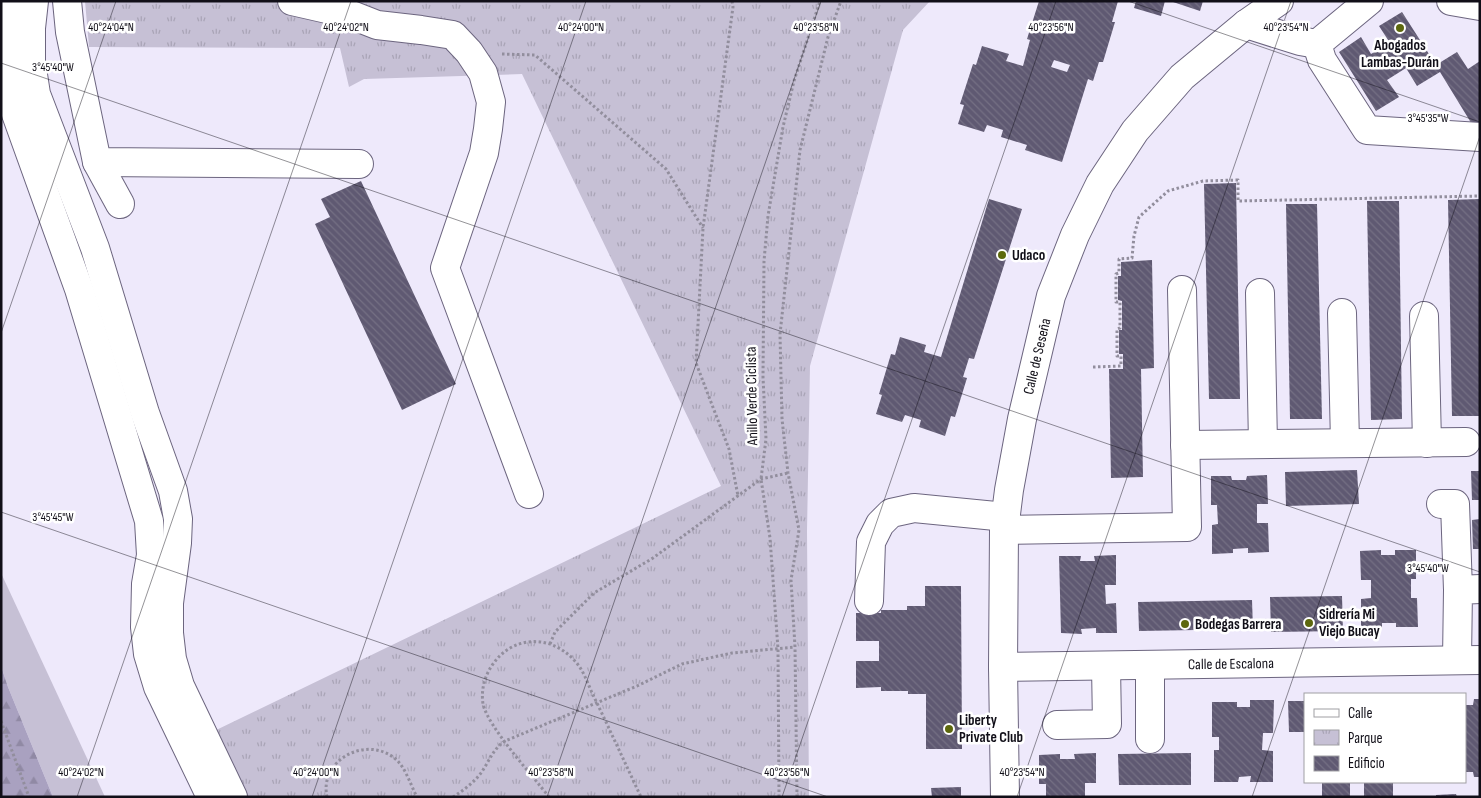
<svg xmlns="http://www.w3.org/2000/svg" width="1481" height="798" viewBox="0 0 1481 798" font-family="'Sofia Sans Condensed',sans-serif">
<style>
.green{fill:#c6c0d5}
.forest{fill:url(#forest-firs)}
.park{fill:url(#park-tufts)}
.building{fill:url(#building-back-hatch);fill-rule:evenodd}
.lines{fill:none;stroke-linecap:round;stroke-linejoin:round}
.minor-casing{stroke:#6c657f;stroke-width:30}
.highway-casing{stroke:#6c657f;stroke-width:30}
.path{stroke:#928e9d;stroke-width:3;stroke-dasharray:2.5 2.5;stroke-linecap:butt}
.minor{stroke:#fff;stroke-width:28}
.highway{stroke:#fff;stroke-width:28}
.ticks{fill:none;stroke:#110f18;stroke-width:1;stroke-opacity:0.45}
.poi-dot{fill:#5d680e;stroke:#fff;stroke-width:2}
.labels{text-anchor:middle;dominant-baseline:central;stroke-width:5;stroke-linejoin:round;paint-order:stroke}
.poi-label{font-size:15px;font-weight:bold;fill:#110f18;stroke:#fff;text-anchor:start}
.street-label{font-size:15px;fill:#110f18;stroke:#fff}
.ticks-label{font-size:12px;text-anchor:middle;fill:#110f18;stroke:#fff;stroke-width:5;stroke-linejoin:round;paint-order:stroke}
</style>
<defs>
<pattern id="forest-firs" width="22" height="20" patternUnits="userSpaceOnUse" patternTransform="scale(1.25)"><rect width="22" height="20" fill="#a9a1c0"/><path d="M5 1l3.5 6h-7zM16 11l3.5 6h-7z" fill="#9089a4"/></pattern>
<pattern id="park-tufts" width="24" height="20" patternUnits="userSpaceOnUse" patternTransform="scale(1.25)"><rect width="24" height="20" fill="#c6c0d5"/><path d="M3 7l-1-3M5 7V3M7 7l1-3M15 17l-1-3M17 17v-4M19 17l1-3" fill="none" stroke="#a9a4b6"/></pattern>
<pattern id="building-back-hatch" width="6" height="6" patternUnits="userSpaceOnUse" patternTransform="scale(1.25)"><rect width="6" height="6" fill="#5f5972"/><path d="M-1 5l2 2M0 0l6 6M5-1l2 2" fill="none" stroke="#757084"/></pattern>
</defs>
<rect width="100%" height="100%" fill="#eee9fb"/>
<path class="green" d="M 1,573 L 105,797 L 53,797 L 8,687 L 1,666 Z"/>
<path class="forest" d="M 1,666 L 8,687 L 53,797 L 1,797 Z"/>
<path class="park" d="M 85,1 L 930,1 L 903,30 L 810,366 L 807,531 L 809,797 L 246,797 L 210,733 L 721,486 L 522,74 L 364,79 L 349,87 L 340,48 L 89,47 Z"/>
<g class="building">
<path d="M 1039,1 L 1118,1 L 1112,22 L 1115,22 L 1103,62 L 1099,62 L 1093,81 L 1088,79 L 1062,162 L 1025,150 L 1027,145 L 1001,137 L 1003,130 L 987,125 L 984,132 L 958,124 L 964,105 L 960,104 L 973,64 L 976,65 L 982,46 L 1009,54 L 1006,61 L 1023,66 L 1030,40 L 1027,39 ZM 1054,60 L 1070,65 L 1067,72 L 1051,67 Z"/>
<path d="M 1136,1 L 1165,1 L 1161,16 L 1134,8 Z"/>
<path d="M 1170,1 L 1203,1 L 1200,11 Z"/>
<path d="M 1402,12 L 1436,65 L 1457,52 L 1468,69 L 1480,61 L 1480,122 L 1473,126 L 1440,72 L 1417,86 L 1406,68 L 1387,80 L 1399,97 L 1376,111 L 1339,52 L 1361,37 L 1371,54 L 1390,43 L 1379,26 Z"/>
<path d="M 361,181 L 456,384 L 402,410 L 315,224 L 330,217 L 321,199 Z"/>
<path d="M 1236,183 L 1240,399 L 1209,399 L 1204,184 Z"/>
<path d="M 989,199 L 1022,209 L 974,359 L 969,358 L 963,377 L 967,378 L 955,417 L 951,416 L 945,436 L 919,427 L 921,420 L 905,415 L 902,422 L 876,414 L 882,395 L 879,394 L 891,354 L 895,355 L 900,337 L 926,345 L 924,352 L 941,357 Z"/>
<path d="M 1480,199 L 1480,416 L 1452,416 L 1448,200 Z"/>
<path d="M 1367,201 L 1399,201 L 1402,419 L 1371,420 Z"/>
<path d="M 1286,204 L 1317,204 L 1322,419 L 1290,419 Z"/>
<path d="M 1152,260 L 1154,368 L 1141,369 L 1143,477 L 1111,478 L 1109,369 L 1123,369 L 1123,354 L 1119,354 L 1119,330 L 1122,330 L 1122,301 L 1118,300 L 1118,276 L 1121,276 L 1121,262 Z"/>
<path d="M 1357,470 L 1359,504 L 1286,506 L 1285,472 Z"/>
<path d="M 1471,471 L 1480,471 L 1480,500 L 1472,500 Z"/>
<path d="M 1267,475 L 1268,504 L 1257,504 L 1257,523 L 1268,523 L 1269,552 L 1248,553 L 1248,548 L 1233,549 L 1233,553 L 1212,554 L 1212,525 L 1218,524 L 1217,505 L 1211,505 L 1211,476 L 1231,476 L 1232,480 L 1246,480 L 1247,476 Z"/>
<path d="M 1480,519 L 1480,549 L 1473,549 L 1472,520 Z"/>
<path d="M 1381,550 L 1381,555 L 1395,555 L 1395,550 L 1416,550 L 1416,579 L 1411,579 L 1411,598 L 1417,598 L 1418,627 L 1396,627 L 1396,623 L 1382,623 L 1382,628 L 1361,628 L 1361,599 L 1371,598 L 1371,580 L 1361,580 L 1360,551 Z"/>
<path d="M 1116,555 L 1116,585 L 1105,585 L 1106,604 L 1116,603 L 1117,633 L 1096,633 L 1096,628 L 1081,629 L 1082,634 L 1061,633 L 1059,556 L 1081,556 L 1080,561 L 1095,561 L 1094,556 Z"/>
<path d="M 925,586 L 961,586 L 962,749 L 926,749 L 926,694 L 908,694 L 908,691 L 881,691 L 881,687 L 856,688 L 856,661 L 879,661 L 879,641 L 856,641 L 856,613 L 881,613 L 881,610 L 907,610 L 907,606 L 925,606 Z"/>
<path d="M 1342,596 L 1343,631 L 1271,632 L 1270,597 Z"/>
<path d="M 1252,600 L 1253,629 L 1139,631 L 1138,602 Z"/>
<path d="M 1474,699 L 1480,699 L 1480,777 L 1474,777 L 1473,772 L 1465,772 L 1465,705 L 1473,705 Z"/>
<path d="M 1250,700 L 1274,700 L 1273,733 L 1263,733 L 1262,750 L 1273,751 L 1273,782 L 1250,782 L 1251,776 L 1239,777 L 1238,782 L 1214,782 L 1214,750 L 1219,750 L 1219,737 L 1212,737 L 1212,702 L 1237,702 L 1237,707 L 1250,707 Z"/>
<path d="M 1288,701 L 1305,701 L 1305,732 L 1289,732 Z"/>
<path d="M 1096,753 L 1096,783 L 1085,783 L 1085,797 L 1046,797 L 1046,784 L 1039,784 L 1039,755 L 1060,754 L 1060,759 L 1075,759 L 1074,754 Z"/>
<path d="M 1191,753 L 1191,785 L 1119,785 L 1118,754 Z"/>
<rect x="1322" y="782" width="28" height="15"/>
<rect x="1364" y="782" width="29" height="15"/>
<path d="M 961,787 L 961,797 L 932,797 L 931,788 Z"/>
<path d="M 1456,794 L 1457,797 L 1436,797 L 1436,795 Z"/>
</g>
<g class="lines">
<defs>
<g id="minor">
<path d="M 67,1 L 70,32 L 97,162 L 359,164"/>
<path d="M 292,1 L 349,14 L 377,25 L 421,30 L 453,35 L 469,52 L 483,73 L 491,102 L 488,129 L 484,153 L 445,268 L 529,494"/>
<path d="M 1369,1 L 1317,44 L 1322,60 L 1367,130 L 1480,137"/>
<path d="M 1451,1 L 1480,6"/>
<path d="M 1246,24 L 1300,41 L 1317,44"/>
<path d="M 97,162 L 120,204"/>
<path d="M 1260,293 L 1263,444"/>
<path d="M 1342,313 L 1345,443"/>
<path d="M 1424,316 L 1427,443"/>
<path d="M 1185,445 L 1466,442"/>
<path d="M 1441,504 L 1455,504 L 1458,590"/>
<path d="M 1004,530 L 1187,527 L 1182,290"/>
<path d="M 869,601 L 871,542 L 880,524 L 891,513 L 914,508 L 1006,517"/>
<path d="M 1457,660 L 1458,590 L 1480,589"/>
<path id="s1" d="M 1003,667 L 1480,660"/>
<path d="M 1057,725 L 1107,724 L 1106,666"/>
<path d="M 1150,739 L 1150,665"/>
<path id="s2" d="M 1005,797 L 1003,667 L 1004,530 L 1009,490 L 1022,419 L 1051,296 L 1075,235 L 1100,184 L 1135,131 L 1182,77 L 1246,24 L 1279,1"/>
</g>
<g id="highway">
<path d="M 11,1 L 7,43 L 8,82 L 16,114 L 79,289 L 149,521 L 151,555 L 146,584 L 145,627 L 148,654 L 158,687 L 211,797"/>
<path d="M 34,1 L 31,28 L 31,62 L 36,94 L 95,248 L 145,413 L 173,491 L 178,519 L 177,543 L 169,603 L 169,633 L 172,659 L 180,686 L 233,797"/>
</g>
</defs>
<use href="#minor" class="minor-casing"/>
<use href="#highway" class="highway-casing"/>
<g class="path">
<path d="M 732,1 L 733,7 L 703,228 L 696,363 L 729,449 L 738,496"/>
<path d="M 502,54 L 535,55 L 666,169 L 703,228"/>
<path d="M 1093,367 L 1121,366 L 1121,356 L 1117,356 L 1117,329 L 1120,328 L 1120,302 L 1116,302 L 1116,274 L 1119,273 L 1119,259 L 1132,258 L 1134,236 L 1139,217 L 1168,191 L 1203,181 L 1238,180 L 1238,201 L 1480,196"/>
<path d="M 550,644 L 555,632 L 594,593 L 653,558 L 761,479 L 788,473"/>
<path d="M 1,721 L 29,797"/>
<path d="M 327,797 C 319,761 364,736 393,757 C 405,765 410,784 417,797"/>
<path d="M 453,797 C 464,790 476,781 483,770 C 490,759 494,748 505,741 L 637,686 L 682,664 L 732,653 L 795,647"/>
<path d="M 549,797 C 533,776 488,727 483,704 C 481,691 484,678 491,667 C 510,636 549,633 574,660 C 584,670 588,685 594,697 C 610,730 625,763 641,797"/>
<path d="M 779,797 L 778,649 L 770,538 L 761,479 L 766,439 L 763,377 L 764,261 L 768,216 L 783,127 L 794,81 L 820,1"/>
<path d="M 797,797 L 795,647 L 791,580 L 799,530 L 788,473 L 782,419 L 780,334 L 800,150 L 828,37 L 841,1"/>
</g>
<use href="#minor" class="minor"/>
<use href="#highway" class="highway"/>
</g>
<path class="ticks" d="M 1128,1 L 1480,122M 1,63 L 1480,572M 1,333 L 116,1M 1,512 L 828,797M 77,797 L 351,1M 312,797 L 586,1M 547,797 L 821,1M 782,797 L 1056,1M 1017,797 L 1291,1M 1252,797 L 1480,136"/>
<g class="poi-dot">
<circle cx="1400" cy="28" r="5"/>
<circle cx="1002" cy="255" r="5"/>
<circle cx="1309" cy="623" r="5"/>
<circle cx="1185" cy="624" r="5"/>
<circle cx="949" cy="729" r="5"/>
</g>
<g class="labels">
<g class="poi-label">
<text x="1400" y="45" text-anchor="middle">Abogados<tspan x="1400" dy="17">Lambas-Durán</tspan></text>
<text x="1012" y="255">Udaco</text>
<text x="1319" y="614">Sidrería Mi<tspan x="1319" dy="17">Viejo Bucay</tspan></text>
<text x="1195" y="624">Bodegas Barrera</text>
<text x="959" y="720">Liberty<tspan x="959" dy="17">Private Club</tspan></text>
</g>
<g class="street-label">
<text stroke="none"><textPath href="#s2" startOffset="444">Calle de Seseña</textPath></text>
<text transform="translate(752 396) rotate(-91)">Anillo Verde Ciclista</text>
<text stroke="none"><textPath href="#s1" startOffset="228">Calle de Escalona</textPath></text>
</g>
</g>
<g class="ticks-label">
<text x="1051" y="31">40°23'56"N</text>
<text x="1286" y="31">40°23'54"N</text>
<text x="111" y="31">40°24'04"N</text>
<text x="346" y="31">40°24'02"N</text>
<text x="581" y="31">40°24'00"N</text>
<text x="816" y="31">40°23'58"N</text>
<text x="53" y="71">3°45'40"W</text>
<text x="1428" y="122">3°45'35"W</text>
<text x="53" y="521">3°45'45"W</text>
<text x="1428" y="572">3°45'40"W</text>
<text x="81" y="776">40°24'02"N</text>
<text x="316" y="776">40°24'00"N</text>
<text x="551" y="776">40°23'58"N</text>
<text x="787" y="776">40°23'56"N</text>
<text x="1022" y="776">40°23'54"N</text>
</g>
<rect width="1481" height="798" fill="none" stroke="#110f18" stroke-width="5"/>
<rect x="1304" y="693" width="162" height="90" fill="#ffffff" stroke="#a09fa3"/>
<rect x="1314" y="709" width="25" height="8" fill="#ffffff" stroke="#a09fa3"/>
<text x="1348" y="718" font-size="15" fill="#110f18">Calle</text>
<rect x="1314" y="730" width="25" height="15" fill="url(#park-tufts)" stroke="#a09fa3"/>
<text x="1348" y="743" font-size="15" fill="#110f18">Parque</text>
<rect x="1314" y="756" width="25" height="15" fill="url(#building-back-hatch)" stroke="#a09fa3"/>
<text x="1348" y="768" font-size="15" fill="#110f18">Edificio</text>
</svg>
